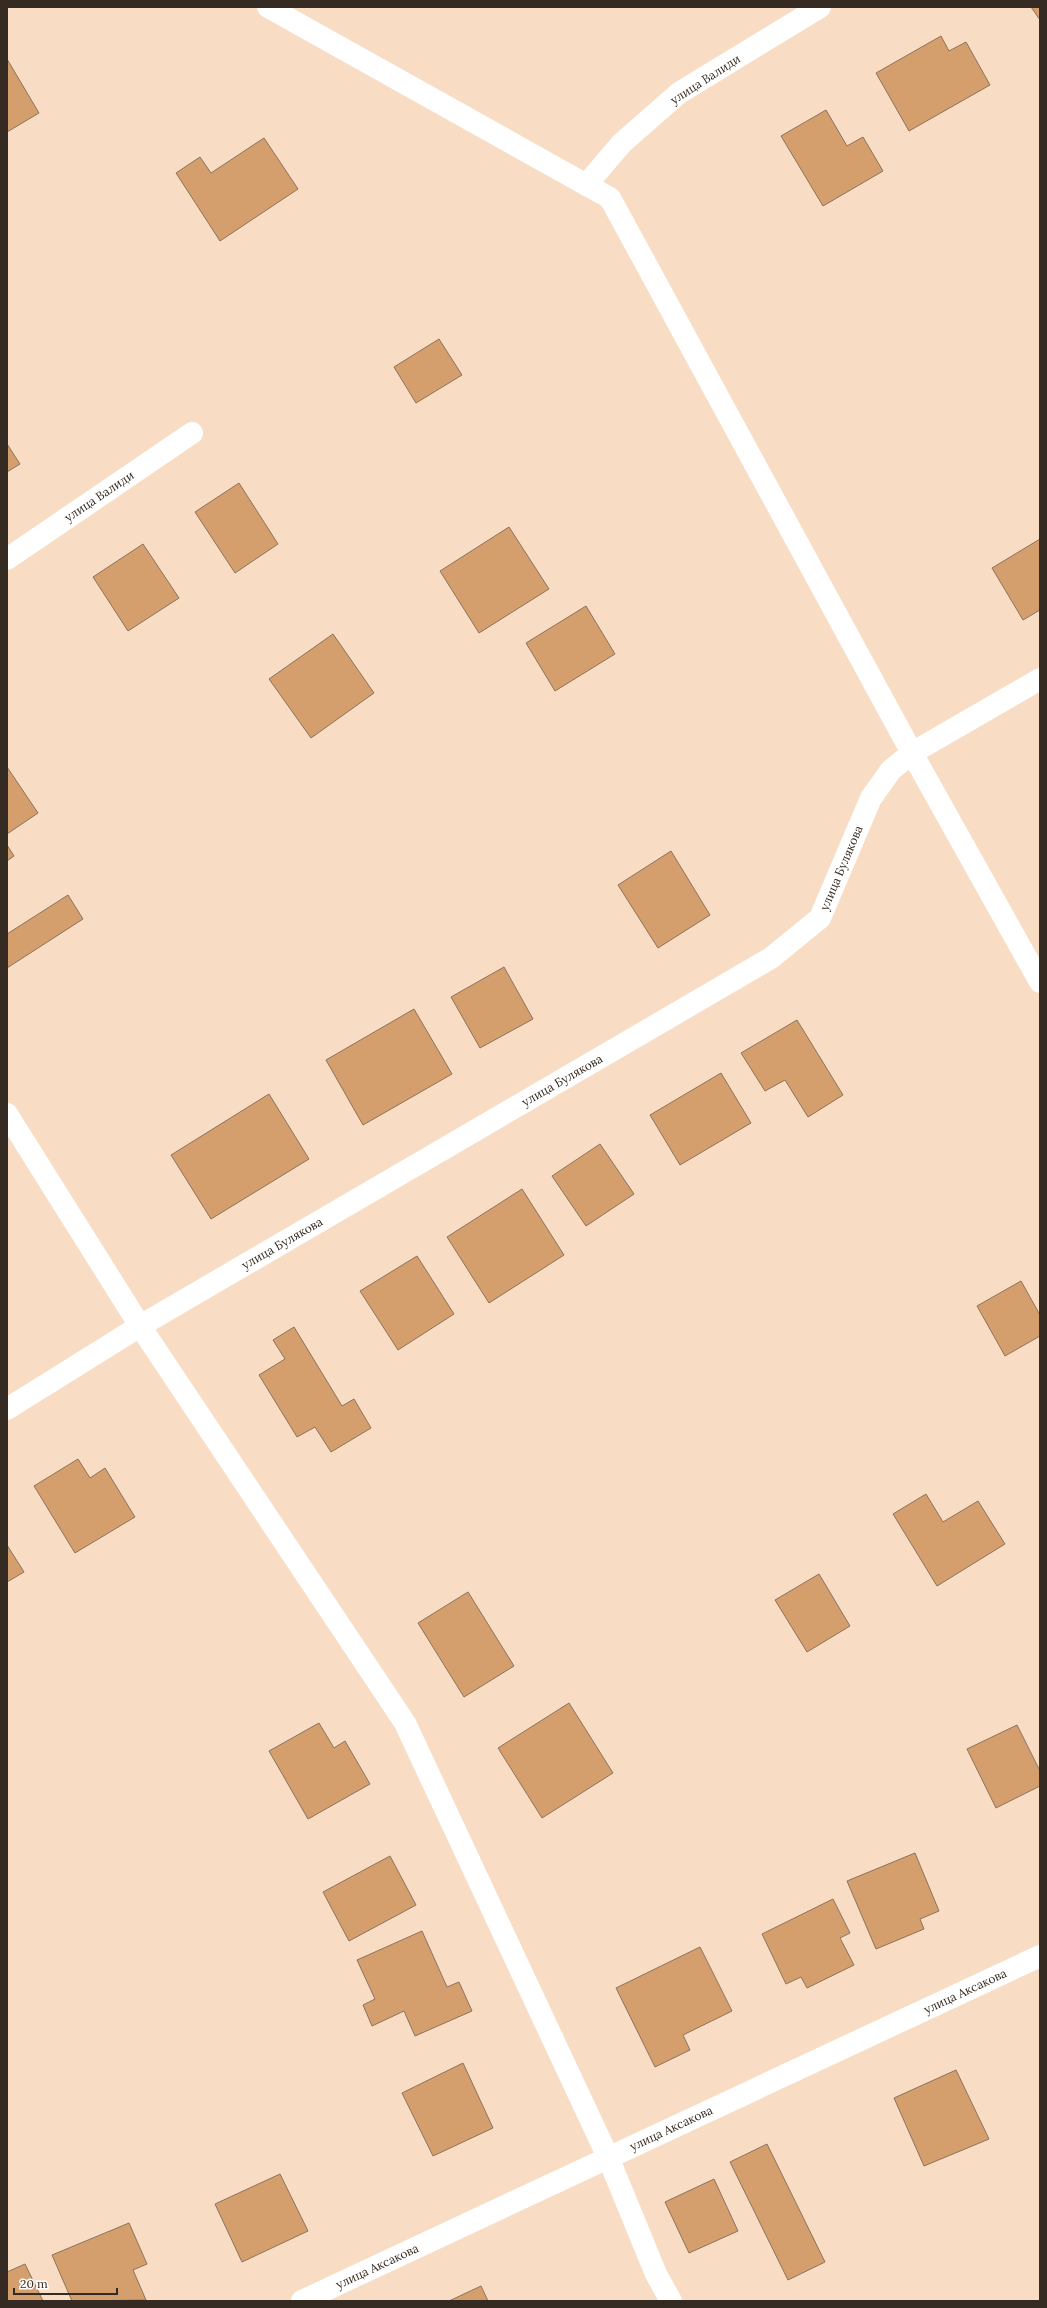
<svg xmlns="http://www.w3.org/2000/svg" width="1047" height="2308" viewBox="0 0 1047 2308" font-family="Lora,serif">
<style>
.building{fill:#d59e6d;stroke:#8c735e}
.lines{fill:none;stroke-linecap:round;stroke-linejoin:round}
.street{stroke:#fff;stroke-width:22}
.labels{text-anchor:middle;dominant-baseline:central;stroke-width:3;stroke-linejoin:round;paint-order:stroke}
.street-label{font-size:12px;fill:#362b22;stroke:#fff}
</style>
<rect width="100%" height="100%" fill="#f8dcc4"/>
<g class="building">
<path d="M 1031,7 L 1040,7 L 1040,20 Z"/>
<path d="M 941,36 L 949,51 L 966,42 L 990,85 L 909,131 L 876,73 Z"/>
<path d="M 7,59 L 39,113 L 7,132 Z"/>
<path d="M 826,110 L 847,146 L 863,137 L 883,171 L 823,206 L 781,136 Z"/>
<path d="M 264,138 L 298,189 L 220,241 L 176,173 L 200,157 L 211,173 Z"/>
<path d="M 439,339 L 462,375 L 416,403 L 394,367 Z"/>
<path d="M 7,444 L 20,464 L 7,472 Z"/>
<path d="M 239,483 L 278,544 L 235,573 L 195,512 Z"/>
<path d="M 509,527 L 549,589 L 479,633 L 440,571 Z"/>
<path d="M 1040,539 L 1040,610 L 1023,620 L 992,568 Z"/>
<path d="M 143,544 L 179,598 L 128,631 L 93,577 Z"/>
<path d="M 586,606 L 615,654 L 555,691 L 526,643 Z"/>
<path d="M 333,634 L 374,693 L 311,738 L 269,679 Z"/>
<path d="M 7,767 L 38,813 L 7,834 Z"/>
<path d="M 7,845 L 14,856 L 7,861 Z"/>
<path d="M 671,851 L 710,915 L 658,948 L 618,885 Z"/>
<path d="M 68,895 L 83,919 L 7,968 L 7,934 Z"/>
<path d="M 504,967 L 533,1019 L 480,1048 L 451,997 Z"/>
<path d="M 414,1009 L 452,1074 L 363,1125 L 326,1060 Z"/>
<path d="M 797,1020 L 843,1095 L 808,1117 L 785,1080 L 765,1091 L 741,1053 Z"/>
<path d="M 721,1073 L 751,1123 L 680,1165 L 650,1115 Z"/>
<path d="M 269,1094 L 309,1159 L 211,1219 L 171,1155 Z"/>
<path d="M 600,1144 L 634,1194 L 586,1226 L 552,1176 Z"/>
<path d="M 522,1189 L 564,1255 L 489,1303 L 447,1237 Z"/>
<path d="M 417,1256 L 454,1314 L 398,1350 L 360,1291 Z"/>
<path d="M 1021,1281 L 1040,1315 L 1040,1336 L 1005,1356 L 977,1306 Z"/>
<path d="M 294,1327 L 342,1406 L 354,1399 L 371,1428 L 331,1452 L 315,1427 L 297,1437 L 259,1375 L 285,1359 L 273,1340 Z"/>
<path d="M 78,1459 L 90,1478 L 105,1468 L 135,1517 L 75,1553 L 34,1486 Z"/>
<path d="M 926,1494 L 943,1522 L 978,1501 L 1005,1544 L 937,1586 L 893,1514 Z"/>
<path d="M 7,1545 L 24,1572 L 7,1582 Z"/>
<path d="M 819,1574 L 850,1626 L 807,1652 L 775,1600 Z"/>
<path d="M 468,1592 L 514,1666 L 464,1697 L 418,1623 Z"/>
<path d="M 569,1703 L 613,1773 L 542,1818 L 498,1748 Z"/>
<path d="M 319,1723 L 334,1748 L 345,1741 L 370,1784 L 308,1819 L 269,1751 Z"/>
<path d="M 1017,1725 L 1040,1771 L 1040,1786 L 996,1808 L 967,1749 Z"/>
<path d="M 915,1853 L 939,1911 L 920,1919 L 924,1929 L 876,1949 L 847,1881 Z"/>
<path d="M 390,1856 L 416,1905 L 349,1941 L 323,1892 Z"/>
<path d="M 833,1899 L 850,1933 L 840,1938 L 854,1965 L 807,1988 L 801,1977 L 786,1984 L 762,1934 Z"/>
<path d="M 422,1931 L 447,1987 L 459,1982 L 472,2011 L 415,2036 L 404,2011 L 372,2026 L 363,2005 L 375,1999 L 357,1960 Z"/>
<path d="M 700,1947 L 732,2011 L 683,2035 L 690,2050 L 655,2067 L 616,1988 Z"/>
<path d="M 463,2063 L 493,2128 L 433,2156 L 402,2093 Z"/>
<path d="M 956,2070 L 989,2139 L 924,2166 L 894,2098 Z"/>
<path d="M 767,2144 L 825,2262 L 788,2280 L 730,2162 Z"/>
<path d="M 280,2174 L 308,2231 L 242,2262 L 215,2204 Z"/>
<path d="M 714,2179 L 738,2231 L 689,2253 L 665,2202 Z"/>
<path d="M 129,2223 L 147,2264 L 133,2270 L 146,2300 L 72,2301 L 52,2255 Z"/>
<path d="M 25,2264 L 43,2301 L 7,2301 L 7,2272 Z"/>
<path d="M 481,2286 L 488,2301 L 449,2301 Z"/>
</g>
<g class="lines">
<g class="street">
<path d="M 268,7 L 610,198 L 912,753 L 1040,982"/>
<path d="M 586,185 L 622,143 L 679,93 L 820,7"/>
<path d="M 7,559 L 192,433"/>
<path d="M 7,1114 L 140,1326 L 405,1723 L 608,2157 L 656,2274 L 671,2301"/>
<path d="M 7,1409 L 140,1326 L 771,958 L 820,918 L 871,798 L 891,770 L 912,753 L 1040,679"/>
<path d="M 302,2301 L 1040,1956"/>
</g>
</g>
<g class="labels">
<g class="street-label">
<text transform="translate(705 79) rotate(-33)">улица Валиди</text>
<text transform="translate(99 496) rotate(-34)">улица Валиди</text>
<text transform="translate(841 868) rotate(-67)">улица Булякова</text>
<text transform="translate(562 1080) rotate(-30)">улица Булякова</text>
<text transform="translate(282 1243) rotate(-30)">улица Булякова</text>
<text transform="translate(965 1991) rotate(-25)">улица Аксакова</text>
<text transform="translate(671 2128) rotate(-25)">улица Аксакова</text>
<text transform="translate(377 2266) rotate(-25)">улица Аксакова</text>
</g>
</g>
<rect width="1047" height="2308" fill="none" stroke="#362b22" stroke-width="16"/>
<path d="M14 2288v6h103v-6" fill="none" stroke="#362b22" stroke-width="2"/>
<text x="20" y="2288" font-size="12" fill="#362b22" stroke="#ffffff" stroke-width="3" paint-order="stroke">20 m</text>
</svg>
